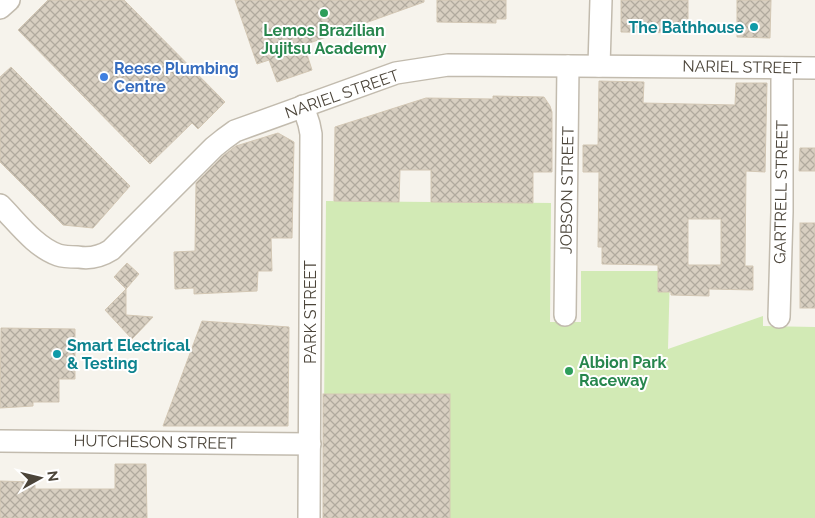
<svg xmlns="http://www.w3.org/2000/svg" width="815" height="518" viewBox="0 0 815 518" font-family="Raleway,sans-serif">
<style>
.park{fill:#d2eab5}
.building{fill:url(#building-cross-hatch);stroke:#d3c7b4;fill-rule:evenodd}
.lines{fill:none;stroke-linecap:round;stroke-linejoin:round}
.minor-casing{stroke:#c2bbae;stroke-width:24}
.minor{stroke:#fff;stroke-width:21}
.leisure-dot{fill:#2e9e5b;stroke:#fff;stroke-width:2}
.culture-dot{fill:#0f9aa8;stroke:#fff;stroke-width:2}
.shop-dot{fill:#3f7fe0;stroke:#fff;stroke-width:2}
.labels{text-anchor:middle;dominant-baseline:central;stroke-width:4;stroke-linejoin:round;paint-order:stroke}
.culture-label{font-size:16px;font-weight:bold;fill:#0d838f;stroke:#fff;text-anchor:end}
.leisure-label{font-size:16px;font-weight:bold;fill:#27864d;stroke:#fff}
.street-label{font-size:16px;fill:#4b4439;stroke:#fff}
.shop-label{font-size:16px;font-weight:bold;fill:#366cbe;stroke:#fff;text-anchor:start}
</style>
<defs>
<pattern id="building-cross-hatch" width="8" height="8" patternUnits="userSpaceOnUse" patternTransform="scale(1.25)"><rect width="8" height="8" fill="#d8cfc1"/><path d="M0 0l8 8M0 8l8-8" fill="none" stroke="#b1aa9e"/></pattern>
</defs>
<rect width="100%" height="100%" fill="#f6f3ec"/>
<path class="park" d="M 326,201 L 551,203 L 550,322 L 581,322 L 581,271 L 670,271 L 668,349 L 763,316 L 763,326 L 815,327 L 815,518 L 323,518 Z"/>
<g class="building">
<path d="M 48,0 L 124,0 L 225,102 L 198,129 L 192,123 L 150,164 L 18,30 Z"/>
<path d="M 235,0 L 424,0 L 424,2 L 304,45 L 312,70 L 277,82 L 269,60 L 257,64 Z"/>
<path d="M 437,0 L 506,0 L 506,19 L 496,19 L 496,23 L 437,22 Z"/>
<path d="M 621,0 L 688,0 L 688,33 L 621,32 Z"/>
<path d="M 737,0 L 771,0 L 770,38 L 737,37 Z"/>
<path d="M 11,67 L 130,186 L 93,228 L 63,225 L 0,162 L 0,77 Z"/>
<path d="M 599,81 L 644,82 L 643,103 L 735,105 L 736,83 L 767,83 L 765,172 L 746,171 L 745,266 L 753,266 L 753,290 L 709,289 L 709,296 L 671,295 L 671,292 L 658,292 L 658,265 L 602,264 L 602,247 L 598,247 L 599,172 L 583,172 L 583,145 L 598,145 ZM 688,219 L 721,219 L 721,265 L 688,265 Z"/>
<path d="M 493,96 L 544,97 L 550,106 L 552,112 L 552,172 L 533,172 L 533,203 L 431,202 L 431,170 L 400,170 L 399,202 L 334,201 L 335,127 L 426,98 L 493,99 Z"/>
<path d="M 278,133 L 294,142 L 292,238 L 271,238 L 272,271 L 258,271 L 257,291 L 194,294 L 194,288 L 175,289 L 174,252 L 195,251 L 196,183 L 224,155 L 236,146 Z"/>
<path d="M 800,148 L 815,148 L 815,171 L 799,171 Z"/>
<rect x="800" y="223" width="15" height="85"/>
<path d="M 127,263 L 139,274 L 126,289 L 114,277 Z"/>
<path d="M 126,289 L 126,315 L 153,317 L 132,339 L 105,310 Z"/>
<path d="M 202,321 L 289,327 L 288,426 L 163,426 Z"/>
<path d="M 1,328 L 75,329 L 75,379 L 59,379 L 59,402 L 33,402 L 33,406 L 0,408 Z"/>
<rect x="323" y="394" width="127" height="124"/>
<path d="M 115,464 L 146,464 L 147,518 L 0,518 L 0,481 L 35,482 L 35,489 L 115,489 Z"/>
</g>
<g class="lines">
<defs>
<g id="minor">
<path d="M 0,8 L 9,0"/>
<path d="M 599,66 L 601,0"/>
<path d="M 303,106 L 309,124 L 311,134 L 309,518"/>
<path d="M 0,205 C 17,222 35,247 58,255 C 64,257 71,257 78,257 C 90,259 100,257 111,250 L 214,147 L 224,139 L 235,131 L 396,73 L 448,65 L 815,68"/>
<path d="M 565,315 L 568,66"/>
<path d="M 779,317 L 782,212 L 782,68"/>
<path d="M 0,441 L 310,444"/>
</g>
</defs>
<use href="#minor" class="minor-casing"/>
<use href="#minor" class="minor"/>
</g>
<g class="leisure-dot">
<circle cx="324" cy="13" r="5"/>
<circle cx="569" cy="371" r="5"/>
</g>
<g class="culture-dot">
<circle cx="754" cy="27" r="5"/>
<circle cx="57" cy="354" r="5"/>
</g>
<circle class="shop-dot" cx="104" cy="77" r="5"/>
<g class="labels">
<g class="culture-label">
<text x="744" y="27">The Bathhouse</text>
<text x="67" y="345" text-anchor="start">Smart Electrical<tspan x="67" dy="18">&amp; Testing</tspan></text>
</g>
<g class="leisure-label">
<text x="324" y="30">Lemos Brazilian<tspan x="324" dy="18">Jujitsu Academy</tspan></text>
<text x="579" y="362" text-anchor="start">Albion Park<tspan x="579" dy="18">Raceway</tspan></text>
</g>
<g class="street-label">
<text transform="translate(742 67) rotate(1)">NARIEL STREET</text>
<text transform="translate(342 94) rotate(-19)">NARIEL STREET</text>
<text transform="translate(567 190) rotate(-89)">JOBSON STREET</text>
<text transform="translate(781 192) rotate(-89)">GARTRELL STREET</text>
<text transform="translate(310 312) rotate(-90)">PARK STREET</text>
<text transform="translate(155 442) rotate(1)">HUTCHESON STREET</text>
</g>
<g class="shop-label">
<text x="114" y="68">Reese Plumbing<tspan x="114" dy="18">Centre</tspan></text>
</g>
</g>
<g transform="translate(40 478) rotate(82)" stroke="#ffffff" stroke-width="4" paint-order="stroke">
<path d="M0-4L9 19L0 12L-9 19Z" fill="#4b4439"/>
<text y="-8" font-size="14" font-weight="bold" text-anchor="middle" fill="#4b4439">N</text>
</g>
</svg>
